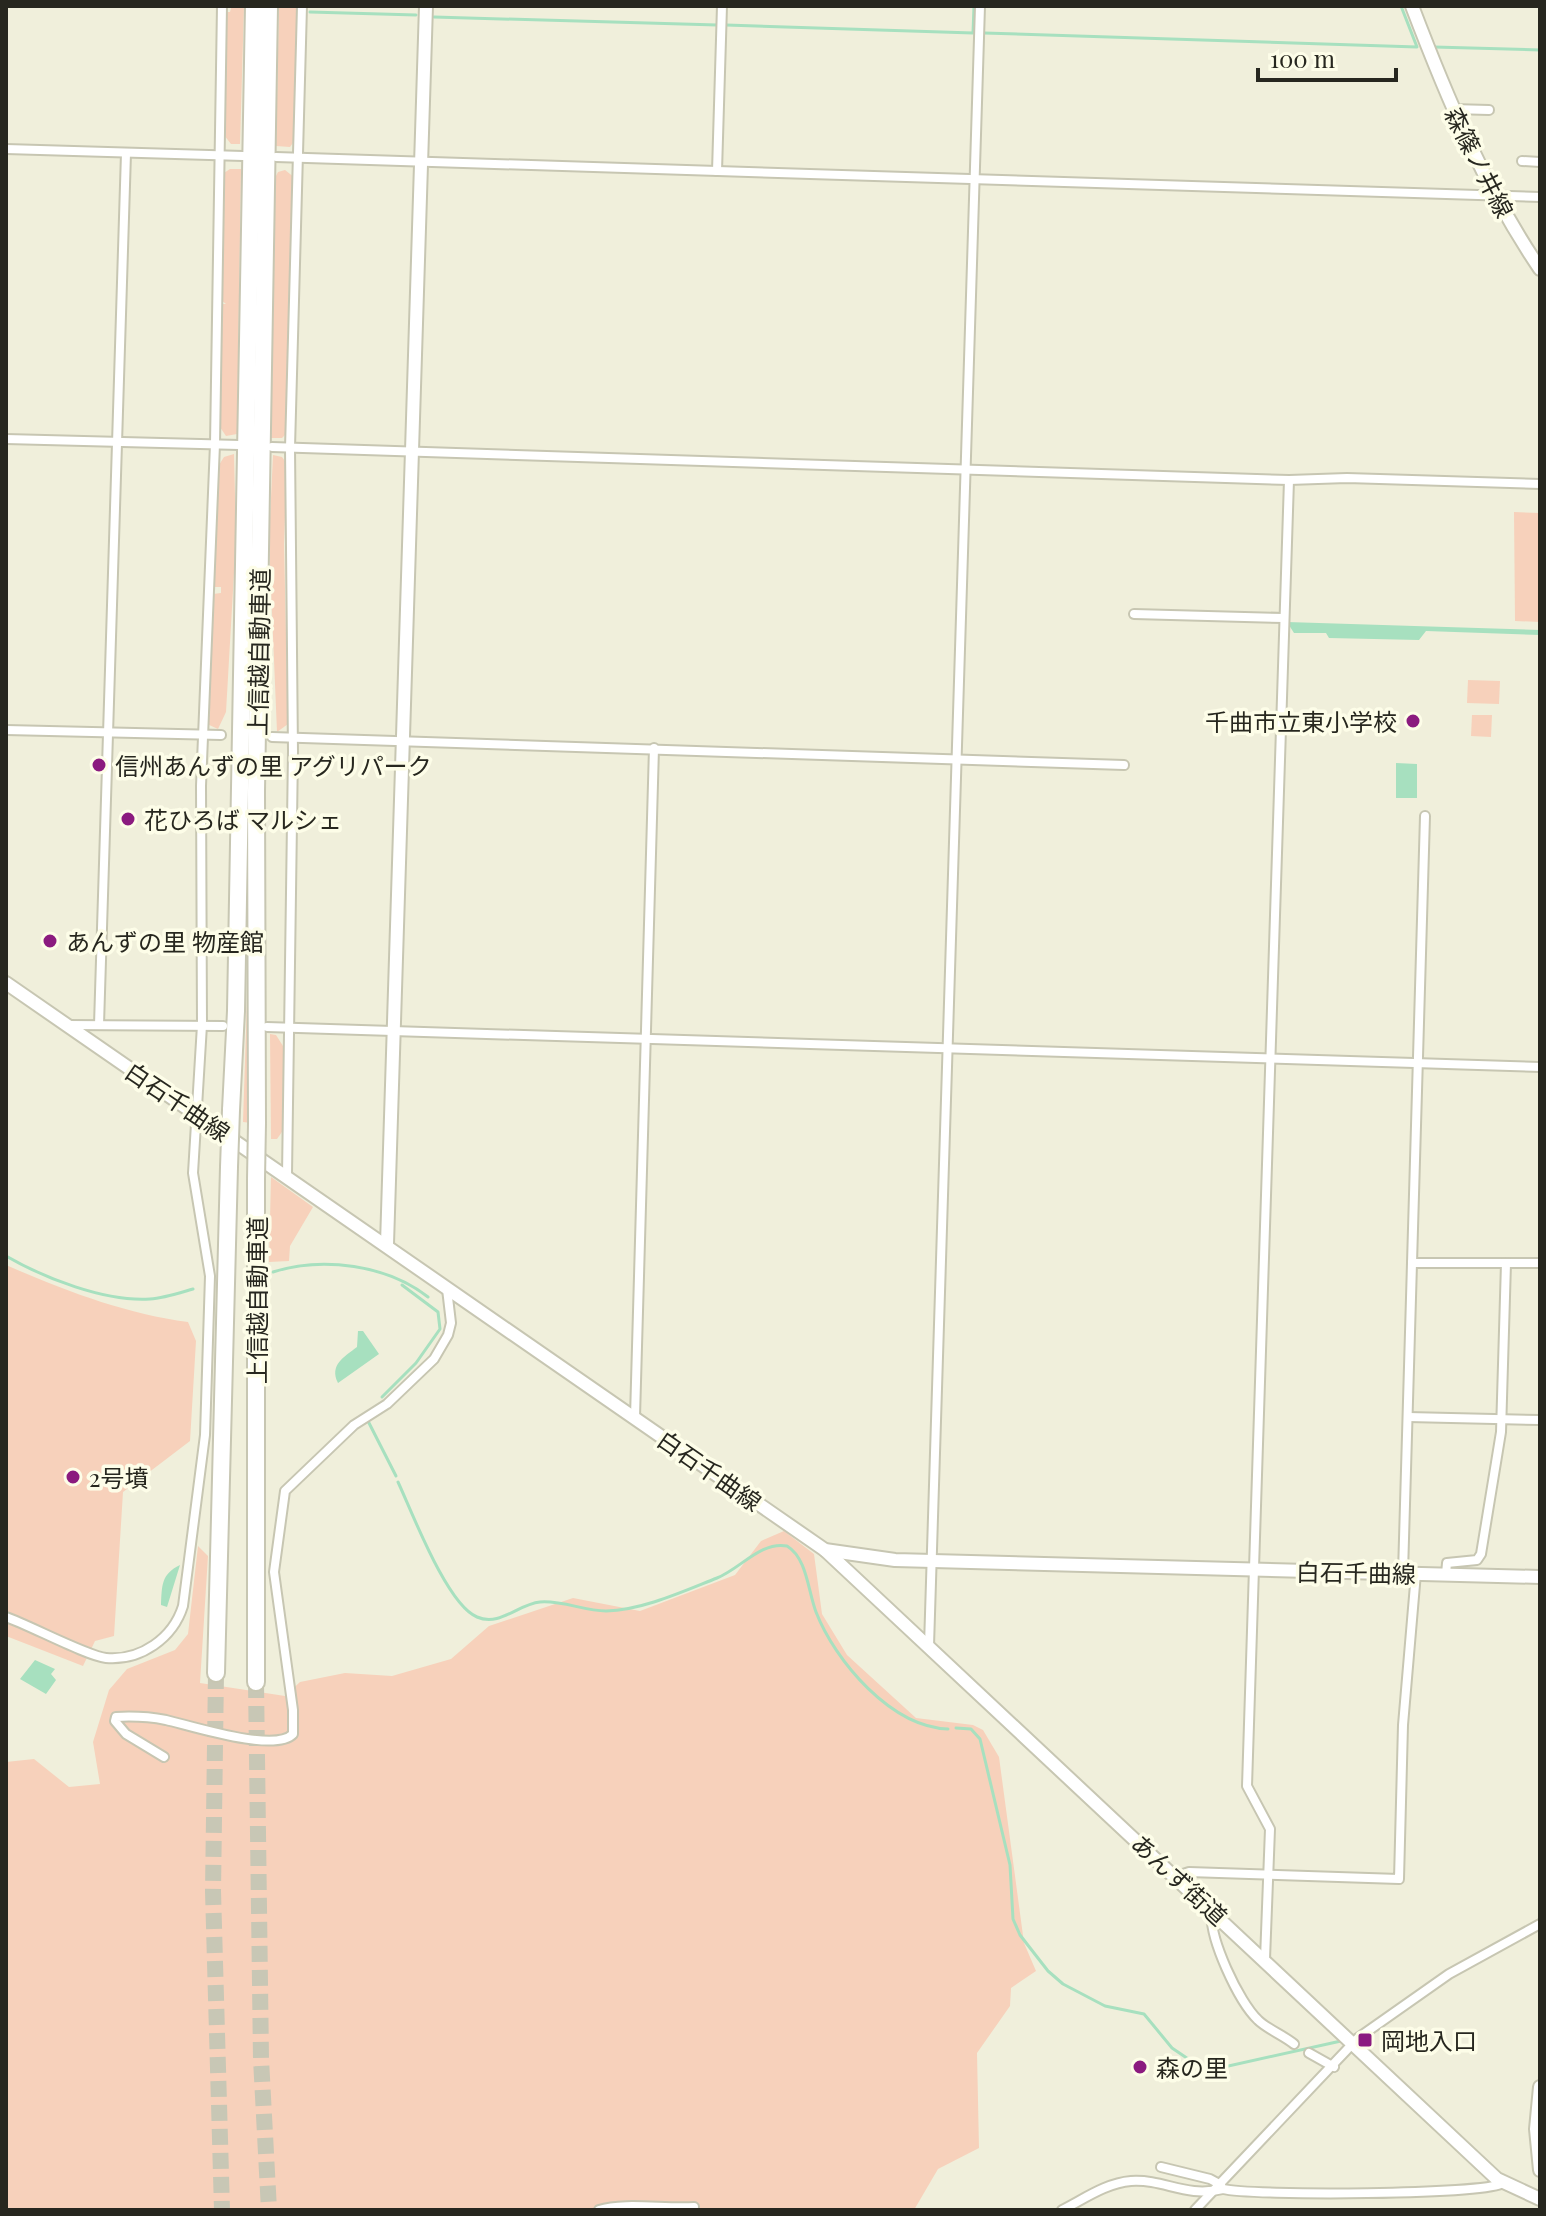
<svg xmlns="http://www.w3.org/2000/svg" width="1546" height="2216" viewBox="0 0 1546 2216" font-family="'Playfair Display','Noto Sans JP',serif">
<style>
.green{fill:#f7d1bb}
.water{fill:#a7e0bf}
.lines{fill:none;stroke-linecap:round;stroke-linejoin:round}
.stream{stroke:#a7e0bf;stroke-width:3}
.highway-tunnel{stroke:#c8c7b5;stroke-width:16;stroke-dasharray:16 8;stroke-linecap:butt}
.street-casing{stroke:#c7c6b2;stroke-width:12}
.secondary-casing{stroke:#c7c6b2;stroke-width:16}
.highway-casing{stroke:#c7c6b2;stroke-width:20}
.street{stroke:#fff;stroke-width:8}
.secondary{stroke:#fff;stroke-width:12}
.highway{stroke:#fff;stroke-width:16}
.highway-bridge-casing{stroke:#c7c6b2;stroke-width:20;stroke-linecap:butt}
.highway-bridge{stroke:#fff;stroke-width:16}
.poi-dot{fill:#8b1b7f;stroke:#fdfde8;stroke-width:3}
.labels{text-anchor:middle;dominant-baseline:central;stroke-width:7;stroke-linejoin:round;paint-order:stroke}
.street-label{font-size:24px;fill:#27271f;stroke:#fdfde8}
.poi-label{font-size:24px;fill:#27271f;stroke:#fdfde8;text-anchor:start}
</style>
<rect width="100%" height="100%" fill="#f0efdb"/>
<g class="green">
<path d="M 224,6 L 244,6 L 240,144 L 231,144 L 224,135 L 224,12 L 230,12 L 231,8 Z"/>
<path d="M 279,6 L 299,6 L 295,140 L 290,147 L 276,146 Z"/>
<path d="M 230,169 L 241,169 L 237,434 L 226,436 L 220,427 L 221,304 L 226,304 L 221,300 L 224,173 Z"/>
<path d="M 285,170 L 295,178 L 287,433 L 282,438 L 271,438 L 274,180 L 278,172 Z"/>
<path d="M 234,454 L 236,538 L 226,712 L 218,729 L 207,724 L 213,594 L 221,593 L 221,587 L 214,587 L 219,465 L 224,457 Z"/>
<path d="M 273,455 L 282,457 L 287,464 L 284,544 L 288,724 L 277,732 L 269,540 Z"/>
<path d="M 1514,512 L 1540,513 L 1540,622 L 1515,621 Z"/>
<path d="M 1468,680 L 1500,681 L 1499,704 L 1467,703 Z"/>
<path d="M 1472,715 L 1492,715 L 1491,737 L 1471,736 Z"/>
<path d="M 247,1001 L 251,1001 L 251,1123 L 243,1122 Z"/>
<path d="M 270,1034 L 276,1035 L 283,1046 L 284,1129 L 277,1139 L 271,1139 Z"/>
<path d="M 271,1177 L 313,1207 L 290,1246 L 289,1261 L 269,1262 Z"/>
<path d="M 6,1265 C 63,1290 126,1314 188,1322 L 196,1341 L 190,1441 L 123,1492 L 114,1636 L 95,1641 L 83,1666 L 6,1636 Z"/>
<path d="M 784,1531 L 814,1554 L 822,1614 L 847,1655 L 916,1718 L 973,1725 L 983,1730 L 999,1757 L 1024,1943 L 1036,1971 L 1011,1988 L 1010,2006 L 977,2053 L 979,2148 L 938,2169 L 914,2210 L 6,2210 L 6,1762 L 34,1759 L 69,1787 L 100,1784 L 93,1742 L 109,1690 L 127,1669 L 175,1650 L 188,1634 L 198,1546 L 208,1556 L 200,1683 L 285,1696 L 300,1682 L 345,1673 L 392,1676 L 451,1659 L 489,1626 L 573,1598 L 640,1611 L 735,1575 L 761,1541 Z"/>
</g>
<g class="water">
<path d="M 1287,622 L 1540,630 L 1540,635 L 1426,631 L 1419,640 L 1329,638 L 1326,633 L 1294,633 Z"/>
<path d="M 1396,763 L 1417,764 L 1417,798 L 1396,798 Z"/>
<path d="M 358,1331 L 363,1331 L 379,1354 L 338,1383 C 329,1365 344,1357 357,1347 Z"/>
<path d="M 180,1565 L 167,1607 L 161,1605 C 162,1586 161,1574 180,1565 Z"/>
<path d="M 35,1660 L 55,1669 L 51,1674 L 56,1680 L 46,1694 L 20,1679 Z"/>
</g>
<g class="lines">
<g class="stream">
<path d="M 310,12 L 416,15"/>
<path d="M 434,17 L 717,25"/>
<path d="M 726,25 L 973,33 L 974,6"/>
<path d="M 984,33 L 1417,47 L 1401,6"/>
<path d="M 1434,47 L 1540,50"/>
<path d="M 6,1256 C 44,1278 105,1302 150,1299 C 164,1298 179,1293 193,1289"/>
<path d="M 273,1272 C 323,1256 387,1265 428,1297"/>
<path d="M 382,1397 L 416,1363 L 440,1329 L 438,1312 L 402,1285"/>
<path d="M 368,1421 L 396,1476"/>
<path d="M 398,1482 C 412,1512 447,1605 477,1617 C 500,1627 518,1604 540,1602 C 562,1600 584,1611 606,1611 C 643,1610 684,1591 717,1578 C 740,1569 761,1541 787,1546 C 807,1558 808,1591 816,1612 C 835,1661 891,1727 948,1729"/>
<path d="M 956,1728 L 971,1729 L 980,1739 L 1010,1865 L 1013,1919 L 1020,1935 L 1048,1971 L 1063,1984 L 1105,2006 L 1144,2014 L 1172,2048 L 1206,2071 L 1341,2041"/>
</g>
<g class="highway-tunnel">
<path d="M 216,1673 L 213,1891 L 222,2210"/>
<path d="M 256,1682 L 261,2059 L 269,2210"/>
</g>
<defs>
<g id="street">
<path d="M 1452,109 L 1489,110"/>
<path d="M 6,149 L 243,156"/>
<path d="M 276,157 L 1540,197"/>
<path d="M 1522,161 L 1540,162"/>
<path d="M 717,171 L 722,6"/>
<path d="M 6,439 L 239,445"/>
<path d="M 272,447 L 1289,480 L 1347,478 L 1540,484"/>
<path d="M 1134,614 L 1284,618"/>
<path d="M 6,730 L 221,735"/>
<path d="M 272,737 L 1124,765"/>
<path d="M 68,1025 L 223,1026"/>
<path d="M 99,1025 L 126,153"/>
<path d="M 267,1027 L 1540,1067"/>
<path d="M 287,1175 L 293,751 L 290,448 L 302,6"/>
<path d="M 1412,1263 L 1540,1263"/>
<path d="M 635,1417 L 654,748"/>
<path d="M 1408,1417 L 1540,1420"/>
<path d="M 1403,1573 L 1425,816"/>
<path d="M 1446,1574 L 1447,1563 L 1477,1560 L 1481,1554 L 1501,1432 L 1506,1263"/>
<path d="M 6,1617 C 29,1625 87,1656 106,1658 C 141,1661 173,1638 183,1606 L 205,1435 L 210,1276 L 193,1173 L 202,1025 L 201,786 L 215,444 L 222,6"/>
<path d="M 929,1646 L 980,6"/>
<path d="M 164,1757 L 126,1734 L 115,1721 L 116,1717 C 133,1716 150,1717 166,1720 C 192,1726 275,1753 293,1734 L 293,1710 L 274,1572 L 285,1491 L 354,1425 L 387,1404 L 434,1359 L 448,1335 L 451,1323 L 447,1289"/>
<path d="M 1177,1876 L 1189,1872 L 1399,1879 L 1403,1725 L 1416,1573"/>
<path d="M 1212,1911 C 1208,1937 1239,2002 1258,2020 C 1267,2029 1283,2035 1294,2044"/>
<path d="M 1265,1959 L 1270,1829 L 1247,1786 L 1289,480"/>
<path d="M 1309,2053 L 1334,2067"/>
<path d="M 1161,2167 L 1210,2179 L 1221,2185"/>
<path d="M 599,2210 C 624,2202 665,2209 694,2207"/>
<path d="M 1062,2210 C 1084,2199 1106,2183 1131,2181 C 1166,2179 1184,2198 1223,2189 C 1252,2196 1485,2195 1503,2183"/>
<path d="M 1195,2210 L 1358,2038 L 1449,1974 L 1540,1924"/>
</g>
<g id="secondary">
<path d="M 1412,6 C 1447,98 1484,186 1540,269"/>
<path d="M 6,983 L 825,1550 L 895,1560 L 1540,1577"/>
<path d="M 387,1244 L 426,6"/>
<path d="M 825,1550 L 1497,2179 L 1540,2199"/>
<path d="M 1540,2087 L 1536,2129 L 1540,2170"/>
</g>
<g id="highway">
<path d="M 231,1110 L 236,1011 L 254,6"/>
<path d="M 257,1123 L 256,791 L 269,6"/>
<path d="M 216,1673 L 229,1167"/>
<path d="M 256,1682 L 256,1179"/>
</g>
</defs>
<use href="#street" class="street-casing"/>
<use href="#secondary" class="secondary-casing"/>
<use href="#highway" class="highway-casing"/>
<use href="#street" class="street"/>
<use href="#secondary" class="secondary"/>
<use href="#highway" class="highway"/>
<defs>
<g id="highway-bridge">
<path d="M 229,1167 L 231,1110"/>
<path d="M 256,1179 L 257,1123"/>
</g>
</defs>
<use href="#highway-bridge" class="highway-bridge-casing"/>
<use href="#highway-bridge" class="highway-bridge"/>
</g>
<g class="poi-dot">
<circle cx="1413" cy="721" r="8"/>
<circle cx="99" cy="765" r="8"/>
<circle cx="128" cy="819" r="8"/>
<circle cx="50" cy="941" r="8"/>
<circle cx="73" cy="1477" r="8"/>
<rect x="1357" y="2032" width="16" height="16" rx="4"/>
<circle cx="1140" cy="2067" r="8"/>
</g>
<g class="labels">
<g class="street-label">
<text transform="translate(1480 162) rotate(63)">森篠ノ井線</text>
<text transform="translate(258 652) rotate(-89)">上信越自動車道</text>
<text transform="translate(178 1101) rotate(34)">白石千曲線</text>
<text transform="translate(256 1300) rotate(-90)">上信越自動車道</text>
<text transform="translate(710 1470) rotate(35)">白石千曲線</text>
<text transform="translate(1356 1572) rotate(1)">白石千曲線</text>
<text transform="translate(1180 1879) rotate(43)">あんず街道</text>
</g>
<g class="poi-label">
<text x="1397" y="721" text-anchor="end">千曲市立東小学校</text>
<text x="115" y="765">信州あんずの里 アグリパーク</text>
<text x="144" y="819">花ひろば マルシェ</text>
<text x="66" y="941">あんずの里 物産館</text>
<text x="89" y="1477">2号墳</text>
<text x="1381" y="2040">岡地入口</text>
<text x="1156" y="2067">森の里</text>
</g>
</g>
<rect width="1546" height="2216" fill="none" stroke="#27271f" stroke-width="16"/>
<path d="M1258 68v12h138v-12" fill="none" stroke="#27271f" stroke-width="4"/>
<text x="1270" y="68" font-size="24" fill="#27271f" stroke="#fdfde8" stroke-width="6" paint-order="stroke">100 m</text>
</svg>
